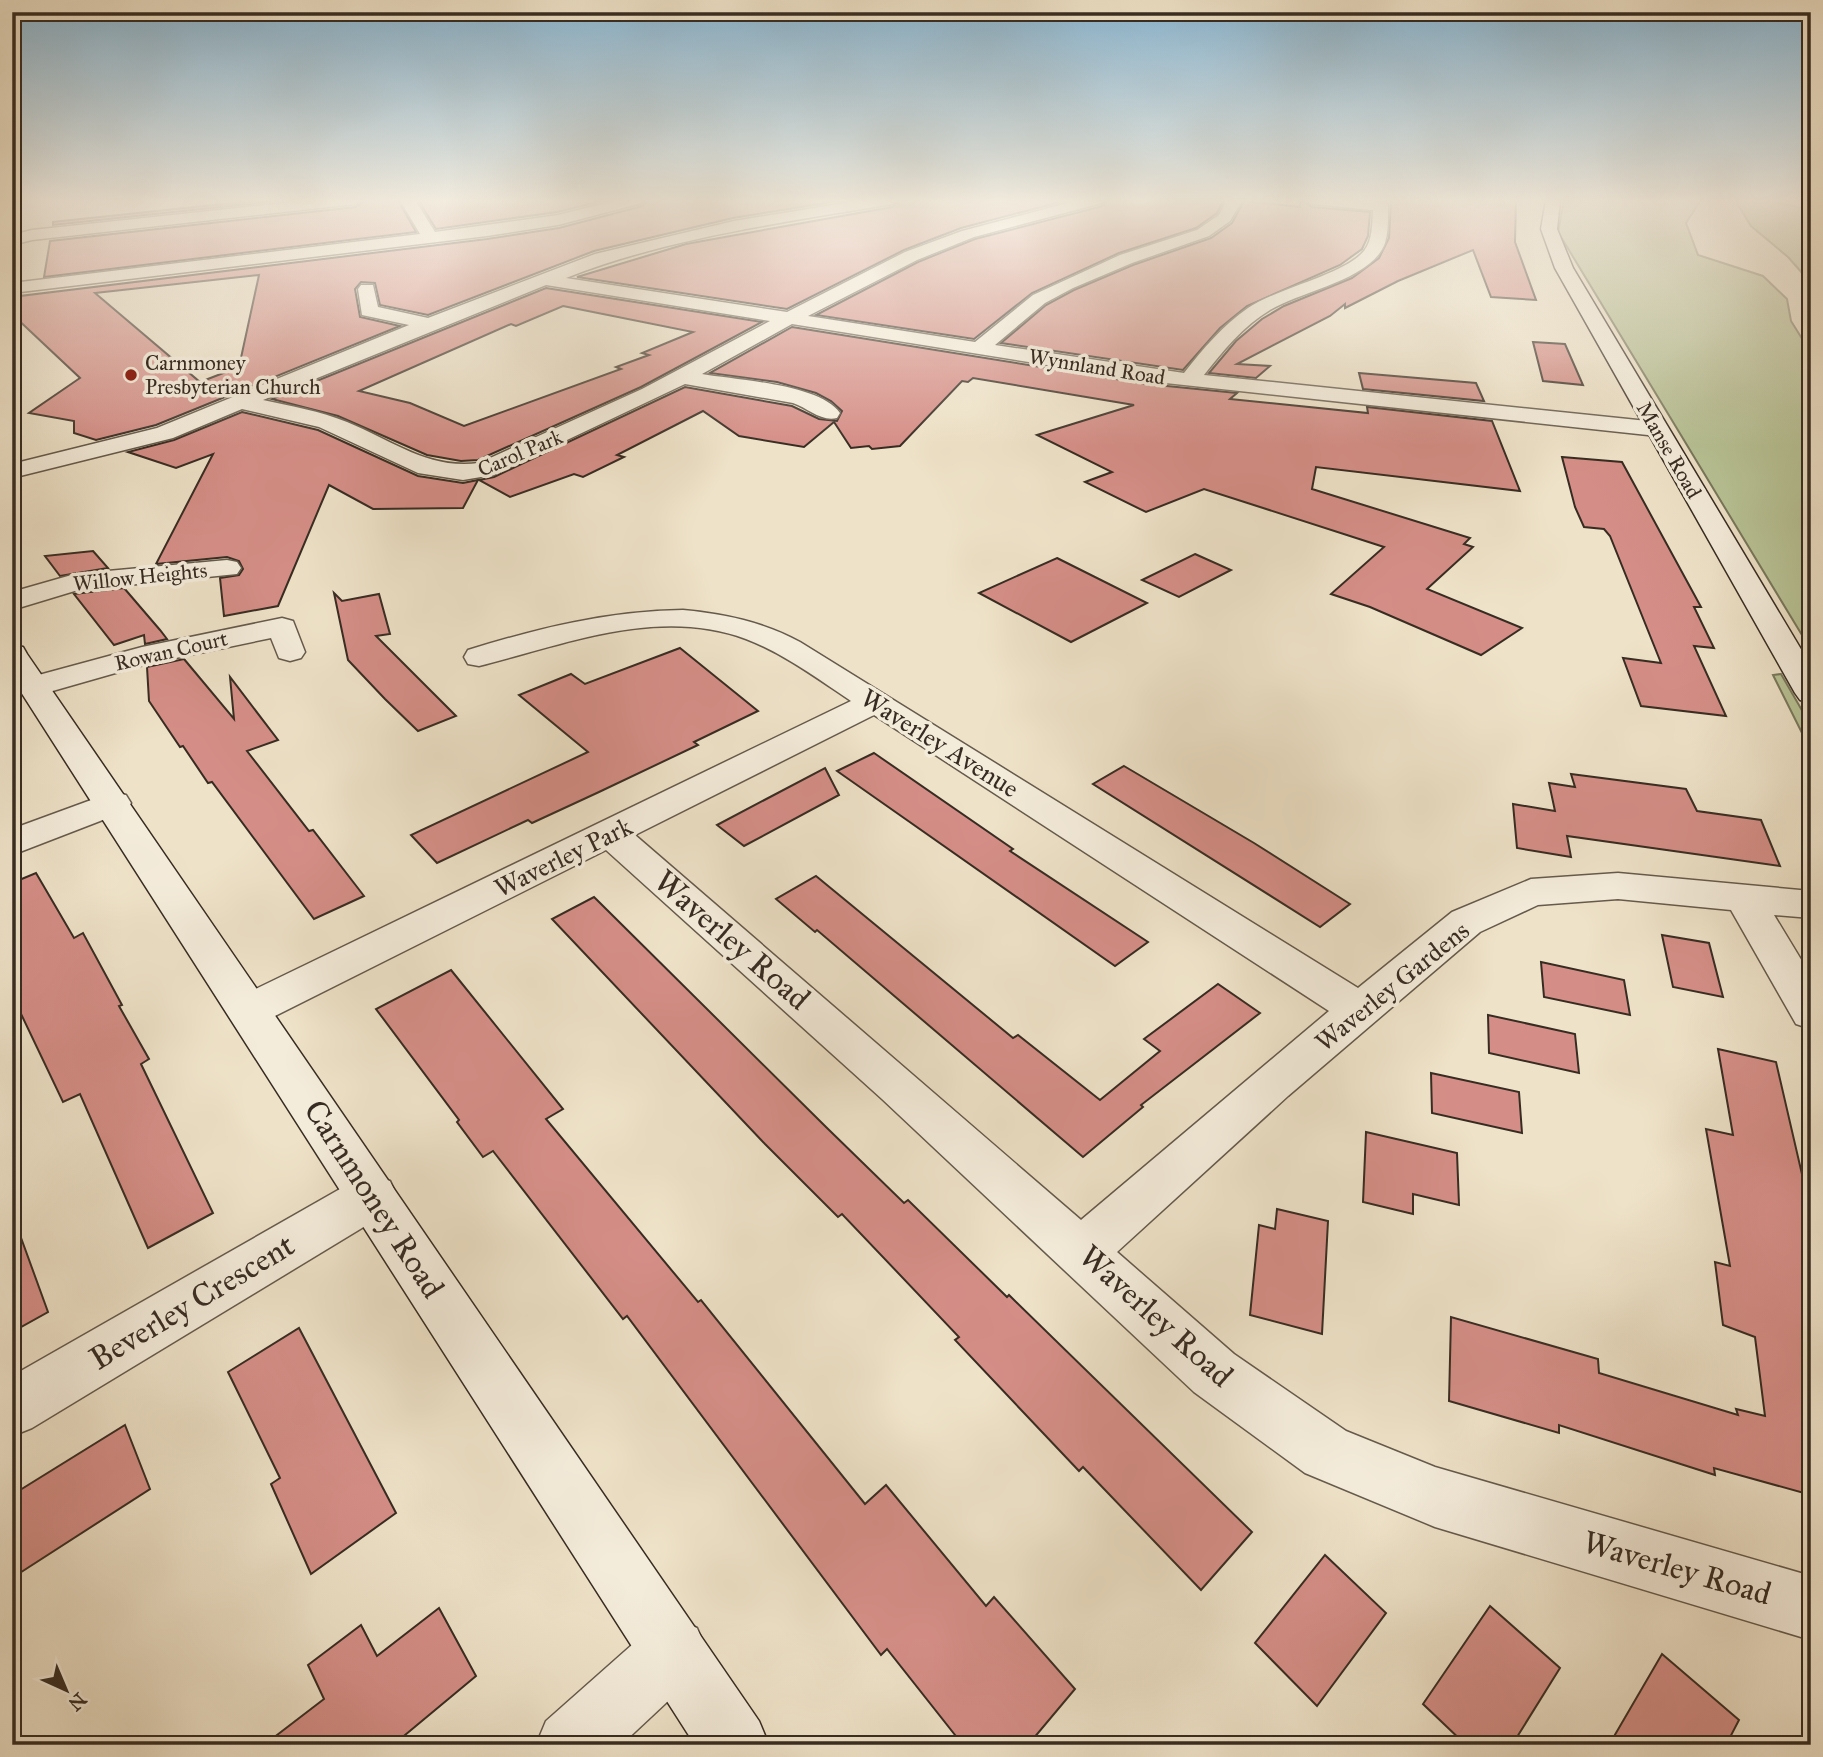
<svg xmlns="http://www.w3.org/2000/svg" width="1823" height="1757" viewBox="0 0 1823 1757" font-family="'IM FELL Great Primer',serif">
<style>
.green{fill:#b8c396;stroke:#78785c;stroke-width:2}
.building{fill:#d58e87;stroke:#372c22;stroke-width:2;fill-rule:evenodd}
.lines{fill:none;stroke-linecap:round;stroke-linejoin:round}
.street-casing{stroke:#655a4c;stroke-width:3}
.secondary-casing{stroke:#372c22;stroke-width:3}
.street{fill:#f4ecdb;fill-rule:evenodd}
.secondary{fill:#f4ecdb;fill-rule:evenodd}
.poi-dot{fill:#8f2418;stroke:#f4ecdb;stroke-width:2.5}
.labels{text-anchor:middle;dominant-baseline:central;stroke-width:7;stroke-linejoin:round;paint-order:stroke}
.far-poi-label{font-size:21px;fill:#372c22;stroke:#f4ecdb;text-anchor:start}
.far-street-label{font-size:21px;fill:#372c22;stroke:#f4ecdb}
.street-label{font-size:26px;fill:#372c22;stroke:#f4ecdb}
.near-street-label{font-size:32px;fill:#372c22;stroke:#f4ecdb}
</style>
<rect width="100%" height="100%" fill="#eee2c8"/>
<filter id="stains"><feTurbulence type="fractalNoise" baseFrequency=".00286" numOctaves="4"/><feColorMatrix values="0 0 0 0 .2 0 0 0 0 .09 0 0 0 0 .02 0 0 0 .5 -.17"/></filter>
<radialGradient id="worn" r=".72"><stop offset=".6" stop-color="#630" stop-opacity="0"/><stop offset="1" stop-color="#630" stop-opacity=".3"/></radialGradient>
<g class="green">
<path d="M 1564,200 L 1701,200 L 1686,223 L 1698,255 L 1763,276 L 1787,299 L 1791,321 L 1811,353 L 1811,650 L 1558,232 Z"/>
<path d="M 1735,200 L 1766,200 L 1811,210 L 1811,283 L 1788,257 L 1751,226 Z"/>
<path d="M 1781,674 L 1811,726 L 1811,745 L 1803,735 L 1773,675 Z"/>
</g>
<g class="building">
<path d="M 261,200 L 285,200 L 53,225 L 53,222 Z"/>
<path d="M 366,200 L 398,200 L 416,232 L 44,277 L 50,241 L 356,207 Z"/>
<path d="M 418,200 L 606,200 L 557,212 L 436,229 Z"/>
<path d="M 646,200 L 845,200 L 733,218 L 594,251 L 428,315 L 380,305 L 375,283 L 361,282 L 355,289 L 360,317 L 400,326 L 156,425 L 96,440 L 74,433 L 74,421 L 29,413 L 80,378 L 12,314 L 12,297 L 487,239 L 559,228 L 643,206 ZM 259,275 L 239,367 L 200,382 L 95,293 Z"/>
<path d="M 902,200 L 1068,200 L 961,228 L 904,250 L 787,309 L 577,277 L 686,244 L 892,207 Z"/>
<path d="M 1106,200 L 1224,200 L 1217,213 L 1196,228 L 1119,253 L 1032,293 L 974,339 L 816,315 L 918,262 L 975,239 L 1103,206 Z"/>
<path d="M 1301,200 L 1312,207 L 1370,212 L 1368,236 L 1362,249 L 1340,265 L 1247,306 L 1220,328 L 1183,370 L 1001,343 L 1046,305 L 1074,290 L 1133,265 L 1211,238 L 1232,223 L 1244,201 L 1300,207 Z"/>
<path d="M 1391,200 L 1516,200 L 1515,242 L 1536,300 L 1491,297 L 1473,250 L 1398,281 L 1345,308 L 1345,304 L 1330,316 L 1237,364 L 1270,366 L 1256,378 L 1209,373 L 1236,341 L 1262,319 L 1284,306 L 1352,278 L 1379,258 L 1389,238 Z"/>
<path d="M 546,288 L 762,322 L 641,387 L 478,460 L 461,461 L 427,455 L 338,416 L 272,399 ZM 563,306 L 693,332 L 642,353 L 649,355 L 616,367 L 621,369 L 464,426 L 410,403 L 359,391 L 511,324 L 516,326 Z"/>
<path d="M 792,327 L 1147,384 L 1237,393 L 1230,399 L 1368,413 L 1367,407 L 1492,421 L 1520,491 L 1316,467 L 1312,489 L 1470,538 L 1464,544 L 1473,547 L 1427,589 L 1522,628 L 1481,655 L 1370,607 L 1331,594 L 1384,547 L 1204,489 L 1146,512 L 1085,482 L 1112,472 L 1037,435 L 1134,405 L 973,378 L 968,382 L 962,381 L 900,446 L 872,449 L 869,446 L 851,448 L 834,422 L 804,447 L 739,436 L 703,411 L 617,455 L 624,457 L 583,477 L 574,474 L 510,497 L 479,480 L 494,477 L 685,387 L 792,406 L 819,419 L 837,421 L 842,411 L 831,401 L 816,393 L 777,382 L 710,373 Z"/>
<path d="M 1533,342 L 1565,344 L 1583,385 L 1543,381 Z"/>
<path d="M 1359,373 L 1476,383 L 1484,401 L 1363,389 Z"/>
<path d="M 242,412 L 318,430 L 418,476 L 463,483 L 478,480 L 463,508 L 373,509 L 329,485 L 278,606 L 224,616 L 220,578 L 239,575 L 243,569 L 239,561 L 227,557 L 156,564 L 213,454 L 176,468 L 128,452 L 174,440 Z"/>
<path d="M 1562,457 L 1622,462 L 1701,607 L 1694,607 L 1714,648 L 1694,646 L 1726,716 L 1641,706 L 1623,658 L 1661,663 L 1610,536 L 1604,529 L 1584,527 L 1575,507 Z"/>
<path d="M 93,551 L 108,568 L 60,576 L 45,556 Z"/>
<path d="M 1195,554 L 1231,570 L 1179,597 L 1142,580 Z"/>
<path d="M 1057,558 L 1147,603 L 1071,642 L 979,593 Z"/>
<path d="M 124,588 L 160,630 L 167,639 L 145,644 L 144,635 L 114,645 L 74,594 Z"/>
<path d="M 334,593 L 342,601 L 379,594 L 390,634 L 376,636 L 456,716 L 418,731 L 385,699 L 348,660 Z"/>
<path d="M 680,648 L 758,711 L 694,742 L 698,745 L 599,792 L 532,823 L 528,820 L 437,863 L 411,835 L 588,752 L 519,695 L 571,674 L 585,684 Z"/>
<path d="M 184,659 L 234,719 L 230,677 L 278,740 L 247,751 L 309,831 L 313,830 L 364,896 L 314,919 L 212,782 L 208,783 L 183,746 L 180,747 L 149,701 L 147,667 Z"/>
<path d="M 874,753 L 1013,849 L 1010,851 L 1148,942 L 1115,966 L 837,771 Z"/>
<path d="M 1124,766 L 1254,843 L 1350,904 L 1320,927 L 1093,784 Z"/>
<path d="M 825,768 L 839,795 L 744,846 L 717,825 Z"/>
<path d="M 1571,774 L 1686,789 L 1697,811 L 1761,820 L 1780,866 L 1567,836 L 1571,857 L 1517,848 L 1513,804 L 1555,811 L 1549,783 L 1575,787 Z"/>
<path d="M 36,873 L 74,938 L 83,933 L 122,1005 L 119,1006 L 149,1059 L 141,1064 L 213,1213 L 148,1248 L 80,1094 L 63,1102 L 12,995 L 12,883 Z"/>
<path d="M 816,876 L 1013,1038 L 1018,1035 L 1100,1100 L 1160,1051 L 1144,1039 L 1218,984 L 1260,1013 L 1141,1105 L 1143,1107 L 1083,1157 L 817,930 L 815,932 L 776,899 Z"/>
<path d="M 594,897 L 826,1127 L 904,1203 L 908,1200 L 1007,1297 L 1009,1295 L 1252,1532 L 1201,1590 L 1083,1467 L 1079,1471 L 955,1340 L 959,1337 L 842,1214 L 838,1217 L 765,1144 L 552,919 Z"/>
<path d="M 1662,935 L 1709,943 L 1723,997 L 1673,987 Z"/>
<path d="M 1541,962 L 1624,980 L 1630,1015 L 1544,997 Z"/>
<path d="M 451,970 L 563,1109 L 546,1119 L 698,1302 L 701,1300 L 865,1504 L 886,1485 L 986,1606 L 994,1597 L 1075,1689 L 1028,1745 L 963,1745 L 887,1649 L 881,1655 L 627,1316 L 623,1319 L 493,1151 L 483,1157 L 457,1122 L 459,1120 L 376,1009 Z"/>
<path d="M 1488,1015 L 1575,1034 L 1579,1073 L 1489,1053 Z"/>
<path d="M 1718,1049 L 1776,1062 L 1811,1213 L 1811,1495 L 1714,1468 L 1715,1475 L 1559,1425 L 1559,1433 L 1449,1401 L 1451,1317 L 1598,1359 L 1599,1373 L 1738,1415 L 1736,1409 L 1765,1416 L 1755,1337 L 1723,1325 L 1715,1262 L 1730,1266 L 1706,1129 L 1733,1135 Z"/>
<path d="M 1431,1073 L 1519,1092 L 1522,1133 L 1432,1113 Z"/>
<path d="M 1366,1132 L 1457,1153 L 1459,1205 L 1413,1194 L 1413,1214 L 1363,1202 Z"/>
<path d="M 1277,1209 L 1328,1221 L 1322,1334 L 1250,1315 L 1259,1225 L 1275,1229 Z"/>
<path d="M 16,1224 L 48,1312 L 12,1332 L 12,1225 Z"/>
<path d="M 299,1328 L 396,1513 L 311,1574 L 271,1484 L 280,1478 L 228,1372 Z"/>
<path d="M 125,1425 L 150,1489 L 12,1578 L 12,1495 Z"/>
<path d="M 1325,1555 L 1386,1613 L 1317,1706 L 1255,1643 Z"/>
<path d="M 1490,1606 L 1560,1668 L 1512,1745 L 1466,1745 L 1423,1704 Z"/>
<path d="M 439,1608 L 476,1676 L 393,1745 L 264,1745 L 324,1699 L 308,1665 L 361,1625 L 377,1656 Z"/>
<path d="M 1662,1654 L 1739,1720 L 1726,1745 L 1609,1745 Z"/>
</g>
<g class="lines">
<defs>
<g id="street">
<path d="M 312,200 L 363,200 L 356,204 L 32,240 L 12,245 L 12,235 L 32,230 Z"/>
<path d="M 400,200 L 415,200 L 435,232 L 558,215 L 618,200 L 644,200 L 642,203 L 558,225 L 487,236 L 12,293 L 12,283 L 420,234 Z"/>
<path d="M 863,200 L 899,200 L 892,204 C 782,223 670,237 566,278 L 787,312 L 905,252 L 962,231 L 1079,200 L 1104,200 L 1102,203 L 974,237 L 917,260 L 808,316 L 975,342 L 1033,295 L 1120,255 L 1197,230 L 1219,215 L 1227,200 L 1242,200 L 1230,221 L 1209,236 L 1132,263 L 1073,288 L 1045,303 L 995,345 L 1184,373 C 1203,349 1223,325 1248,308 C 1277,288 1344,275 1364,251 C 1373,240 1372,223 1373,210 L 1312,204 L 1305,200 L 1388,200 C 1388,214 1389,230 1385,243 C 1372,280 1301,291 1270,310 C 1243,326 1223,351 1204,375 L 1657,422 L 1665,424 L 1668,429 L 1665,434 L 1657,436 L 1147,381 L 792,324 L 702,374 C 736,380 820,384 840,413 L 837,418 C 821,422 808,408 793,403 L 685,384 L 493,475 L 463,480 L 418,473 L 319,427 L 242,409 L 173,438 L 12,478 L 12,464 L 157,428 L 409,325 L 362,315 L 358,289 L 361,285 L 373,285 L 378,307 L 428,318 L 595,254 L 734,221 ZM 546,285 L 770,321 L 642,389 L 479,463 C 428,470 392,440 347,422 C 320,411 291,406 263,400 Z"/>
<path d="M 227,560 L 237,562 L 241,568 L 237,574 L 78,590 L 12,610 L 12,592 L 75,574 Z"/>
<path d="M 683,610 C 725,614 763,622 800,642 L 1358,988 L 1452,912 L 1531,879 L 1618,873 L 1811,891 L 1811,918 L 1774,915 L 1811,976 L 1811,1029 L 1796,1024 L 1731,910 L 1618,899 L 1538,905 L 1480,932 L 1288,1096 L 1117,1252 L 1234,1354 L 1346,1431 L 1435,1467 L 1811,1576 L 1811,1640 L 1435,1527 L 1305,1473 L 1194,1392 L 882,1099 L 606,850 L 265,1021 L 250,1026 L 235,1021 L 228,1010 L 235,999 L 851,701 C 818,679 783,653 746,639 C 658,606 563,645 479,666 L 468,664 L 464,657 L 468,650 C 539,628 608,611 683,610 ZM 874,715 L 1329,1011 L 1081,1220 L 635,835 Z"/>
<path d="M 282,618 L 293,621 L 305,652 L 301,658 L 290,661 L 279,658 L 271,638 L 147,664 L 35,696 L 24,693 L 19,686 L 24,679 L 142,647 Z"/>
<path d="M 113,792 L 126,795 L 131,803 L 126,811 L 12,855 L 12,829 Z"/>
<path d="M 372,1175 L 390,1181 L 397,1196 L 390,1211 L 32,1428 L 12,1436 L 12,1376 L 354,1181 Z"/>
<path d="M 674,1618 L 697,1628 L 707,1651 L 697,1674 L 621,1745 L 536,1745 L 546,1721 L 651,1628 Z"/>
</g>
<g id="secondary">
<path d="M 1546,200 L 1560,200 L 1557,229 L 1573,268 L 1811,666 L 1811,703 L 1800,700 L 1795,693 L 1555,268 L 1541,229 Z"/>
<path d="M 12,645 L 23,647 L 27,654 L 759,1721 L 769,1745 L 695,1745 L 12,678 Z"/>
</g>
</defs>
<use href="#street" class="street-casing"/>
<use href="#secondary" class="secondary-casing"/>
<use href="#street" class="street"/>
<use href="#secondary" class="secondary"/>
</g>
<linearGradient id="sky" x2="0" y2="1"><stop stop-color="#89b8d6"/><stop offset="0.45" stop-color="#f7f2e6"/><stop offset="1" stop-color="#f7f2e6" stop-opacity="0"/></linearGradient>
<rect width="1823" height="446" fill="url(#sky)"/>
<circle class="poi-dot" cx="131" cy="375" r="7"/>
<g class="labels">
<g class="far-poi-label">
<text x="145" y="363">Carnmoney<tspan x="145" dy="24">Presbyterian Church</tspan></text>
</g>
<g class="far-street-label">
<text transform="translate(1097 367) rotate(9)">Wynnland Road</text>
<text transform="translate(1669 450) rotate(60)">Manse Road</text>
<text transform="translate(520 453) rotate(-23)">Carol Park</text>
<text transform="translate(140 577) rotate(-6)">Willow Heights</text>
<text transform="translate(171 651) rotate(-13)">Rowan Court</text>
</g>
<g class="street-label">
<text transform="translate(940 743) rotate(32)">Waverley Avenue</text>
<text transform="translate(563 857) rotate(-26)">Waverley Park</text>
<text transform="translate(1392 986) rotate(-39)">Waverley Gardens</text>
</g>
<g class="near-street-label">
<text transform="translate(732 940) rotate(41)">Waverley Road</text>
<text transform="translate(374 1199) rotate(57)">Carnmoney Road</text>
<text transform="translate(192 1302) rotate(-31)">Beverley Crescent</text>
<text transform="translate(1156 1316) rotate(42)">Waverley Road</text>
<text transform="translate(1677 1568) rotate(16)">Waverley Road</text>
</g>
</g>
<rect width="1823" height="1757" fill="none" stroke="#eee2c8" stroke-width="42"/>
<rect x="14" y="14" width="1795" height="1729" fill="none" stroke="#372c22" stroke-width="3.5"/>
<rect x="21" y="21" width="1781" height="1715" fill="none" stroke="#372c22" stroke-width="2"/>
<g transform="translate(66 1690) rotate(136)" stroke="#f4ecdb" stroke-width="5" paint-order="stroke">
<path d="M0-5L12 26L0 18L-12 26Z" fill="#372c22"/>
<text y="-10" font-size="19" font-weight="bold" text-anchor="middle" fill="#372c22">N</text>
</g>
<rect width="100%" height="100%" filter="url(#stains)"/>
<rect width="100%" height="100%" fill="url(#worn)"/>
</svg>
